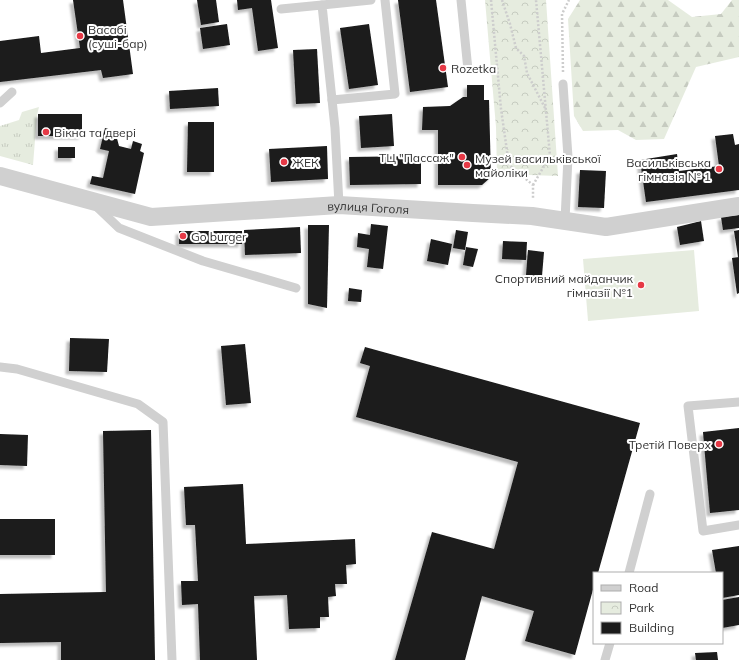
<svg xmlns="http://www.w3.org/2000/svg" width="739" height="660" viewBox="0 0 739 660" font-family="Mulish,sans-serif">
<style>
.grass{fill:url(#grass-tufts)}
.forest{fill:url(#forest-firs)}
.park{fill:url(#park-crowns)}
.garden{fill:#e6ecdf}
.building{fill:#1a1a1a;filter:url(#shadow)}
.lines{fill:none;stroke-linecap:round;stroke-linejoin:round}
.path{stroke:#cdcdcd;stroke-width:2.5;stroke-dasharray:2 2;stroke-linecap:butt}
.lane{stroke:#d0d0d0;stroke-width:9}
.street{stroke:#d0d0d0;stroke-width:18}
.poi-dot{fill:#e63946;stroke:#fff;stroke-width:1.5}
.labels{text-anchor:middle;dominant-baseline:central;stroke-width:4;stroke-linejoin:round;paint-order:stroke}
.poi-label{font-size:12px;fill:#333;stroke:#fff;text-anchor:start}
.street-label{font-size:12px;fill:#333;stroke:#fff}
</style>
<defs>
<pattern id="grass-tufts" width="24" height="20" patternUnits="userSpaceOnUse"><rect width="24" height="20" fill="#e6ecdf"/><path d="M3 7l-1-3M5 7V3M7 7l1-3M15 17l-1-3M17 17v-4M19 17l1-3" fill="none" stroke="#c6cbc0"/></pattern>
<pattern id="forest-firs" width="22" height="20" patternUnits="userSpaceOnUse"><rect width="22" height="20" fill="#e6ecdf"/><path d="M5 1l3.5 6h-7zM16 11l3.5 6h-7z" fill="#c6cbc0"/></pattern>
<pattern id="park-crowns" width="20" height="18" patternUnits="userSpaceOnUse"><rect width="20" height="18" fill="#e6ecdf"/><path d="M2 6a3 3 0 1 1 6 0M12 15a3 3 0 1 1 6 0" fill="none" stroke="#c6cbc0"/></pattern>
<filter id="shadow"><feDropShadow dx="-3.5" dy="3.5" stdDeviation="1" flood-color="#0004"/></filter>
</defs>
<rect width="100%" height="100%" fill="#fff"/>
<path class="grass" d="M 39,107 L 37,115 L 33,165 L 0,156 L 0,126 L 19,120 L 22,112 Z"/>
<path class="forest" d="M 580,0 L 668,0 L 692,17 L 721,14 L 732,0 L 739,0 L 739,57 L 696,67 L 664,139 L 636,140 L 618,130 L 583,131 L 574,116 L 568,19 Z"/>
<path class="park" d="M 485,0 L 546,0 L 558,176 L 497,174 L 496,127 Z"/>
<path class="garden" d="M 694,250 L 699,311 L 588,321 L 583,259 Z"/>
<g class="building">
<path d="M 73,0 L 123,0 L 133,74 L 103,78 L 101,70 L 0,82 L 0,41 L 39,36 L 41,53 L 80,48 Z"/>
<path d="M 197,0 L 216,0 L 219,22 L 201,25 Z"/>
<path d="M 237,0 L 271,0 L 278,48 L 258,51 L 252,8 L 238,10 Z"/>
<path d="M 398,0 L 436,0 L 448,87 L 410,92 Z"/>
<path d="M 227,24 L 230,45 L 203,49 L 200,28 Z"/>
<path d="M 369,24 L 378,85 L 349,89 L 340,28 Z"/>
<path d="M 317,49 L 320,103 L 296,104 L 293,50 Z"/>
<path d="M 467,85 L 484,85 L 484,100 L 489,100 L 491,177 L 482,185 L 438,185 L 438,130 L 422,130 L 423,107 L 450,106 L 463,97 L 467,97 Z"/>
<path d="M 218,88 L 219,106 L 170,109 L 169,91 Z"/>
<rect x="38" y="114" width="44" height="22"/>
<path d="M 392,114 L 394,146 L 361,148 L 359,116 Z"/>
<path d="M 188,122 L 214,122 L 214,172 L 187,172 Z"/>
<path d="M 105,128 L 115,131 L 119,146 L 131,149 L 133,141 L 142,144 L 140,151 L 144,153 L 135,194 L 90,184 L 92,176 L 103,178 L 109,151 L 100,149 Z"/>
<path d="M 733,134 L 735,145 L 739,144 L 739,190 L 646,202 L 640,160 L 677,154 L 679,171 L 719,166 L 715,136 Z"/>
<path d="M 327,146 L 328,179 L 271,182 L 269,149 Z"/>
<rect x="58" y="147" width="17" height="11"/>
<path d="M 421,156 L 421,184 L 350,185 L 349,157 Z"/>
<path d="M 580,170 L 606,171 L 604,208 L 578,207 Z"/>
<path d="M 739,215 L 739,228 L 723,230 L 721,217 Z"/>
<path d="M 701,221 L 704,241 L 680,245 L 677,227 Z"/>
<path d="M 371,224 L 388,226 L 383,269 L 367,267 L 369,249 L 357,247 L 358,233 L 370,235 Z"/>
<path d="M 308,225 L 329,225 L 327,308 L 308,304 Z"/>
<path d="M 300,227 L 301,253 L 245,255 L 244,230 Z"/>
<path d="M 456,230 L 468,232 L 465,250 L 453,248 Z"/>
<path d="M 739,230 L 739,257 L 738,257 L 734,231 Z"/>
<rect x="179" y="231" width="63" height="13"/>
<path d="M 431,239 L 452,244 L 448,265 L 427,261 Z"/>
<path d="M 503,241 L 527,242 L 526,260 L 502,259 Z"/>
<path d="M 466,247 L 478,249 L 473,267 L 463,265 Z"/>
<path d="M 528,250 L 544,252 L 542,276 L 526,275 Z"/>
<path d="M 739,257 L 739,293 L 737,294 L 732,258 Z"/>
<path d="M 349,288 L 362,290 L 361,302 L 348,301 Z"/>
<path d="M 70,338 L 109,339 L 107,372 L 69,371 Z"/>
<path d="M 245,344 L 251,403 L 226,405 L 221,346 Z"/>
<path d="M 365,347 L 640,423 L 598,573 L 594,573 L 594,586 L 575,655 L 525,641 L 534,611 L 482,596 L 465,660 L 395,660 L 432,532 L 494,549 L 518,462 L 356,417 L 370,366 L 360,363 Z"/>
<path d="M 739,428 L 739,510 L 710,513 L 703,432 Z"/>
<path d="M 151,430 L 155,660 L 61,660 L 61,642 L 0,643 L 0,594 L 106,592 L 103,431 Z"/>
<path d="M 0,434 L 28,435 L 27,466 L 0,465 Z"/>
<path d="M 243,484 L 246,544 L 355,539 L 356,564 L 346,565 L 347,584 L 335,584 L 336,596 L 328,597 L 329,617 L 320,617 L 320,628 L 289,629 L 287,595 L 254,596 L 257,660 L 200,660 L 198,604 L 182,605 L 181,581 L 198,581 L 195,525 L 186,525 L 184,487 Z"/>
<rect x="0" y="519" width="55" height="36"/>
<path d="M 739,546 L 739,595 L 722,598 L 722,573 L 716,573 L 712,550 Z"/>
<path d="M 739,597 L 739,625 L 722,628 L 722,600 Z"/>
<path d="M 717,652 L 718,660 L 696,660 L 695,653 Z"/>
</g>
<g class="lines">
<g class="path">
<path d="M 491,0 L 501,109 L 509,165 L 533,185 L 533,199"/>
<path d="M 502,0 L 510,24 L 516,48 L 524,56 L 527,73 L 545,108"/>
<path d="M 563,72 L 562,14 L 569,0"/>
<path d="M 533,185 L 550,156 L 536,0"/>
</g>
<g class="lane">
<path d="M 461,0 L 468,70"/>
<path d="M 281,9 L 322,5"/>
<path d="M 563,84 L 568,157 L 565,220"/>
<path d="M 332,100 L 395,94 L 385,0"/>
<path d="M 0,103 L 12,92"/>
<path d="M 339,205 L 335,128 L 322,5 L 371,0"/>
<path d="M 96,206 L 119,228 L 203,261 L 296,288"/>
<path d="M 0,367 L 17,369 L 138,404 L 163,422 L 172,660"/>
<path d="M 739,402 L 688,406 L 703,531 L 739,525"/>
<path d="M 629,573 L 650,494"/>
<path d="M 605,660 L 610,643"/>
</g>
<path class="street" id="s1" d="M 0,176 L 151,217 L 339,205 L 473,213 L 532,216 L 606,227 L 739,206"/>
</g>
<g class="poi-dot">
<circle cx="80" cy="36" r="4"/>
<circle cx="443" cy="68" r="4"/>
<circle cx="46" cy="132" r="4"/>
<circle cx="462" cy="157" r="4"/>
<circle cx="284" cy="162" r="4"/>
<circle cx="467" cy="165" r="4"/>
<circle cx="719" cy="169" r="4"/>
<circle cx="183" cy="236" r="4"/>
<circle cx="641" cy="285" r="4"/>
<circle cx="719" cy="444" r="4"/>
</g>
<g class="labels">
<g class="poi-label">
<text x="88" y="29">Васабі<tspan x="88" dy="14">(суші-бар)</tspan></text>
<text x="451" y="68">Rozetka</text>
<text x="54" y="132">Вікна та двері</text>
<text x="454" y="157" text-anchor="end">ТЦ "Пассаж"</text>
<text x="475" y="158">Музей васильківської<tspan x="475" dy="14">майоліки</tspan></text>
<text x="292" y="162">ЖЕК</text>
<text x="711" y="162" text-anchor="end">Васильківська<tspan x="711" dy="14">гімназія № 1</tspan></text>
<text x="191" y="236">Go burger</text>
<text x="633" y="278" text-anchor="end">Спортивний майданчик<tspan x="633" dy="14">гімназії №1</tspan></text>
<text x="711" y="444" text-anchor="end">Третій Поверх</text>
</g>
<g class="street-label">
<text stroke="none"><textPath href="#s1" startOffset="374">вулиця Гоголя</textPath></text>
</g>
</g>
<rect x="593" y="572" width="130" height="72" fill="#ffffff" stroke="#adadad"/>
<rect x="601" y="585" width="20" height="6" fill="#d0d0d0" stroke="#adadad"/>
<text x="629" y="592" font-size="12" fill="#333333">Road</text>
<rect x="601" y="602" width="20" height="12" fill="url(#park-crowns)" stroke="#adadad"/>
<text x="629" y="612" font-size="12" fill="#333333">Park</text>
<rect x="601" y="622" width="20" height="12" fill="#1a1a1a" stroke="#adadad"/>
<text x="629" y="632" font-size="12" fill="#333333">Building</text>
</svg>
